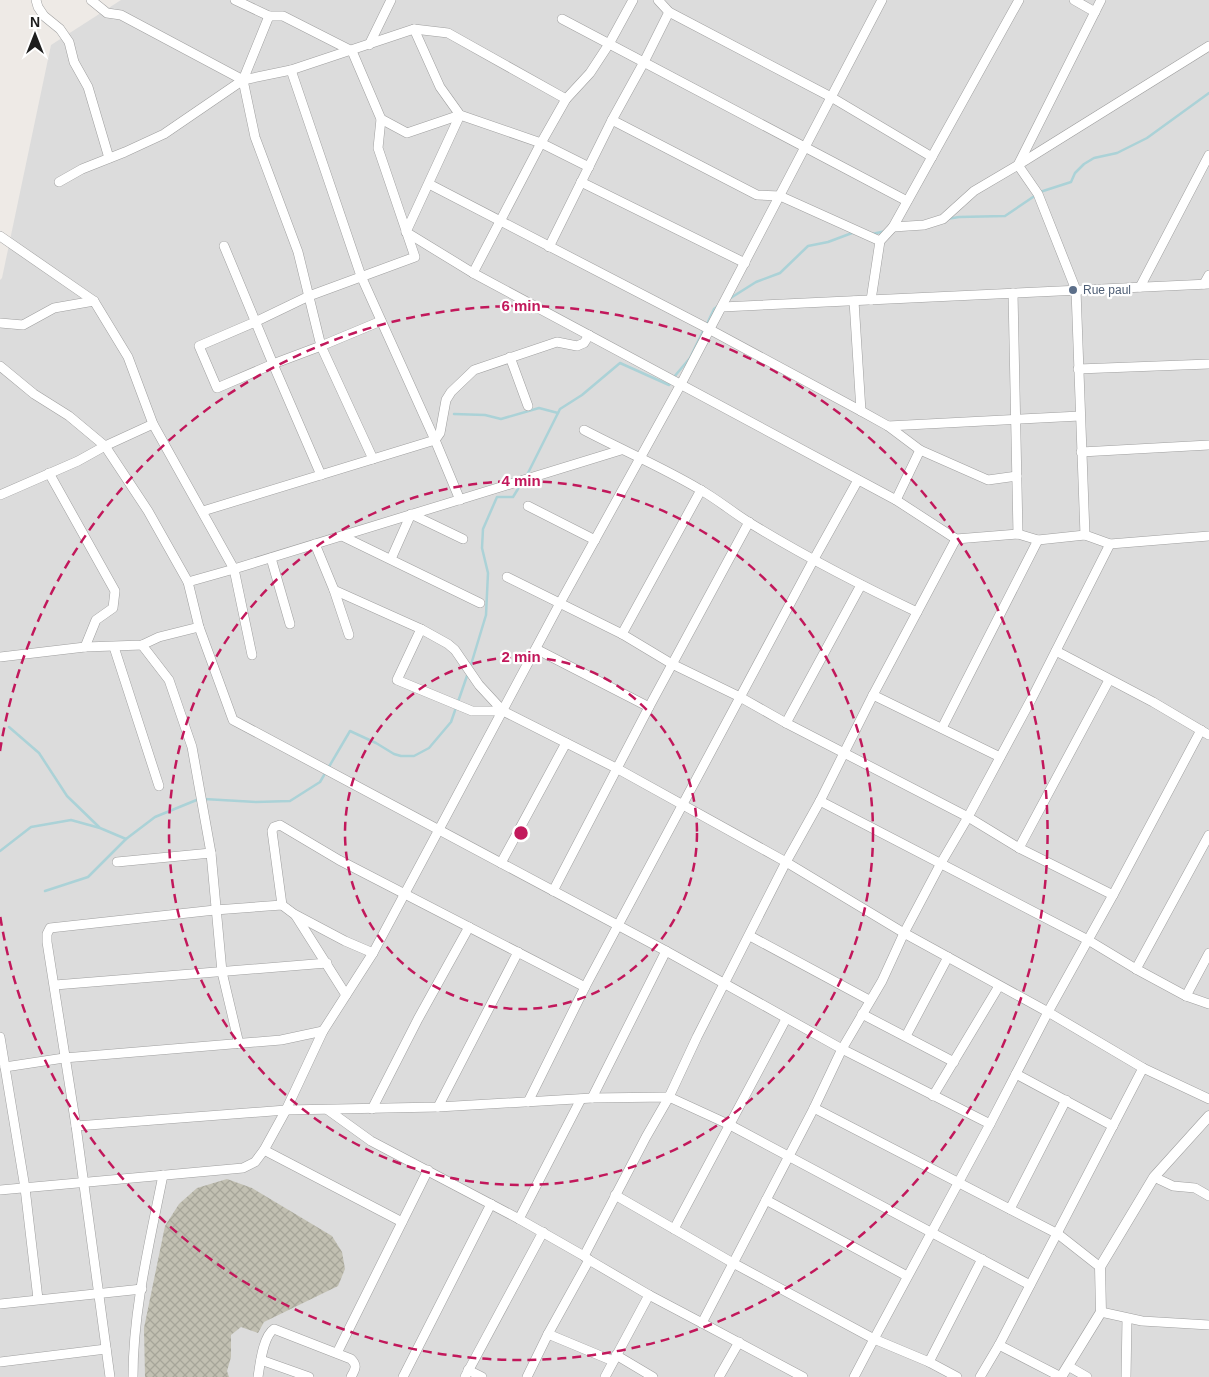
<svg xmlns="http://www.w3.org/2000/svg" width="1209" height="1377" viewBox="0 0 1209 1377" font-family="Arial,sans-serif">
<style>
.residential{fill:#dcdcdc}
.construction{fill:url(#construction-cross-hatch)}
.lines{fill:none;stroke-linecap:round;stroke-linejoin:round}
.stream{stroke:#abd2d7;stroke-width:2.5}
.minor-casing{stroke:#9f9f9f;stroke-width:10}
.tertiary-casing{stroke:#9f9f9f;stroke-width:11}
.minor{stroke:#fff;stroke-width:9}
.tertiary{stroke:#fff;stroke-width:10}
.ring{fill:none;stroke:#c2185b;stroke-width:2.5;stroke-dasharray:9 6}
.service-dot{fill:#5c6f8a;stroke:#fff;stroke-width:2}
.labels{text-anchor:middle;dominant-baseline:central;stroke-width:4.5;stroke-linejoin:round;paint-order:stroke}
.service-label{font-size:12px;fill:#4e5e75;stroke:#fff;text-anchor:start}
.centre{fill:#c2185b;stroke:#fff;stroke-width:2.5}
.ring-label{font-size:15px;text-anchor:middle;font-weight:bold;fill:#c2185b;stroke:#fff;stroke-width:4.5;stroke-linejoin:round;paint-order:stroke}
</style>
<defs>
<pattern id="construction-cross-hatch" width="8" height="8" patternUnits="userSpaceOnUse" patternTransform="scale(1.25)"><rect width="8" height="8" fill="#c2c0b2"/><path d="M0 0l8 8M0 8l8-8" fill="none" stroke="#a6a599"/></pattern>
</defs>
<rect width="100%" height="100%" fill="#eeeae6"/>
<path class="residential" d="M 121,0 L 1209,0 L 1209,1377 L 0,1377 L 0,280 L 2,278 L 51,45 Z"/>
<path class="construction" d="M 227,1179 L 252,1188 L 332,1236 L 342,1252 L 345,1269 L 338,1286 L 264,1322 L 258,1333 L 241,1327 L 231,1335 L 231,1357 L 227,1371 L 229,1377 L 145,1377 L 144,1328 L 165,1226 L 179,1204 L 197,1188 Z"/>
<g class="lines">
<g class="stream">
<path d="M 1040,192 L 1071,182 L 1075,173 L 1084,164 L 1094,158 L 1117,153 L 1147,138 L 1209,93"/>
<path d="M 947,219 L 959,217 L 1005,216 L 1036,195"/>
<path d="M 872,234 L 886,231"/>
<path d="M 729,299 L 756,282 L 780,273 L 808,246 L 828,242 L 852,233 L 854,233"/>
<path d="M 707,324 L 714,309 L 718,306"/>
<path d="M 674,377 L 690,358 L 704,329"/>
<path d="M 454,414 L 485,415 L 501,419 L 539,408 L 558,413"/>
<path d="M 526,477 L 560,409 L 582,395 L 620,363 L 669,385 L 671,382"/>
<path d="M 470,668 L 486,615 L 488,573 L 482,548 L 483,529 L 497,497 L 513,497 L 521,484"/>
<path d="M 9,727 L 39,753 L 67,796 L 99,827"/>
<path d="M 204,799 L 256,802 L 290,801 L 320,782 L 350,731 L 376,743 L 394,754 L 401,756 L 414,756 L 429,748 L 451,722 L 468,673"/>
<path d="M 0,851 L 31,827 L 71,820 L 100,828 L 126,839 L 155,817 L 199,799"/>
<path d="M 45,891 L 88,877 L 126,839"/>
</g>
<defs>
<g id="minor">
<path d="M 36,0 L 38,7 L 44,16 L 60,29 L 69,42 L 74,62 L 88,87 L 109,158"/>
<path d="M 91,0 L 107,13 L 121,15 L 243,80"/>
<path d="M 658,0 L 669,12 L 831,97 L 932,157"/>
<path d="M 1074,0 L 1095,12"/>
<path d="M 269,16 L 243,80 L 255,137 L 298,252 L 321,346 L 273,364 L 321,475"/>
<path d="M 562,19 L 907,201"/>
<path d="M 414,29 L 440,87 L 460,115 L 541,143 L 589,167"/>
<path d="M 369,45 L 391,0"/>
<path d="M 291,70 L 361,276 L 435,440 L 460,500"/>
<path d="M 460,115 L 406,232 L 473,273 L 896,500 L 956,539 L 1018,534 L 1038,540 L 1085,535 L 1110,544 L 1209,536"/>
<path d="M 381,119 L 407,133 L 460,115"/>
<path d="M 612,120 L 757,195 L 780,196 L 880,241"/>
<path d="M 59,182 L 82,169 L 125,152 L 164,134 L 243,80 L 291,70 L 414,29 L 448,33 L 566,99"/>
<path d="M 581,182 L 745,263"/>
<path d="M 429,184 L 705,327 L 861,411 L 888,426 L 920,450 L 988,480 L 1017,476"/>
<path d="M 893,227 L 924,225 L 943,219 L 974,191 L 1018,165 L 1209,46"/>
<path d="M 0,236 L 94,301 L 128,357 L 153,424 L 234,569 L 252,655"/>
<path d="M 224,246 L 273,364 L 217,388 L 199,346 L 255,322 L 309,296 L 415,257 L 378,148 L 381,119 L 352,51 L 283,16 L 269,16 L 235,0"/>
<path d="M 549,247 L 612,120 L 644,62 L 669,12"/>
<path d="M 473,273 L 541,143 L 566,99 L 590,73 L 609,44 L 633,0"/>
<path d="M 1204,284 L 1209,275"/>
<path d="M 1140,287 L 1209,155"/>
<path d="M 1013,293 L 1018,534"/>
<path d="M 871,300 L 880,241 L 893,227 L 1019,0"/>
<path d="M 854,301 L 861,411"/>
<path d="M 722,307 L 1209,284"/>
<path d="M 0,323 L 23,325 L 54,308 L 94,301"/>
<path d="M 510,357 L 528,406"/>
<path d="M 0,366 L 34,394 L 69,416 L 105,446 L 148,511 L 188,582 L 199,627 L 233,720 L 666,951 L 842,1049 L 990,1124"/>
<path d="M 1078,369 L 1209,364"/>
<path d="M 888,426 L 1080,416"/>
<path d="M 584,430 C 622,450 662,467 699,489 C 717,499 732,512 750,523 C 804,556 860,585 917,612"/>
<path d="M 1081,452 L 1209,445"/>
<path d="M 373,459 L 321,346 L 381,321"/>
<path d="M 49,473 L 115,591 L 113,608 L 96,620 L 85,647"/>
<path d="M 0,495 L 78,461 L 105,446 L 153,424"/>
<path d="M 896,500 L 920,450"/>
<path d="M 528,506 L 595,540"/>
<path d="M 203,511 L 435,440 L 440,433 L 446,400 L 451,392 L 474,370 L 557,342 L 577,346 L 584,343 L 589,335"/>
<path d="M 1085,535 L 1076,290 L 1038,194 L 1018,165 L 1101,0"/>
<path d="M 342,536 L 480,603"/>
<path d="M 315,544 L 334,590 L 349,635"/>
<path d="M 271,558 L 290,624"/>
<path d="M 391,559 L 411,514 L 463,539"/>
<path d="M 507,577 L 622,634 L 672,664 L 740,697 L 786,723 L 968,817 L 1019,848 L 1113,895"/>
<path d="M 188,582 L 234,569 L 621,450"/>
<path d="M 334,590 L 421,629 L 448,644 L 455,650 L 479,685 L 503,711 L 618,769 L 786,862 L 904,933 L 1048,1012 L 1143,1068 L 1209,1099"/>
<path d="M 421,629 L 397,680 L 472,711 L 503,711"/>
<path d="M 622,634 L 701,490"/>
<path d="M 142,645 L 169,680 L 192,747 L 211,853 L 222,972 L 239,1044"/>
<path d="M 114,647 L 159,786"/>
<path d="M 536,649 L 649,707"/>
<path d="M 1056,651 L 1153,702 L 1209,735"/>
<path d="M 0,657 L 85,647 L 142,645 L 159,637 L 199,627"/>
<path d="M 873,695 L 1000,757"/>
<path d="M 786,723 L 861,585"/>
<path d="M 942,728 L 1038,540"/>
<path d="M 820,801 L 1088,940 L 1136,969 L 1186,996 L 1209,1004"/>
<path d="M 1019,848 L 1109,680"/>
<path d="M 117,862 L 211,853"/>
<path d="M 501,863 L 566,743"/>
<path d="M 553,891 L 649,707 L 749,522"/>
<path d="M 282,905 L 272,831 L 274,827 L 280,825 L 339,860 L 585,987"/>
<path d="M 296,916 L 346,995"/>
<path d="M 750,936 L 869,1000"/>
<path d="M 1136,969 L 1209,835"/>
<path d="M 55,985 L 327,963"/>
<path d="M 1186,996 L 1209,953"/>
<path d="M 862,1014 L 954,1062"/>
<path d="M 906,1036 L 948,957"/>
<path d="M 0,1037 L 25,1188 L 38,1299"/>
<path d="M 5,1067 L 64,1058 L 281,1040 L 323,1031"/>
<path d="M 1016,1074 L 1113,1126"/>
<path d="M 933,1096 L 999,986"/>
<path d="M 592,1098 L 666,951"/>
<path d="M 528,1102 L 585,987 L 814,559 L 858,480"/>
<path d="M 438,1107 L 518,952"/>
<path d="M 814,1108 L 1058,1234 L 1100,1267"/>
<path d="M 372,1109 L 418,1019 L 469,927"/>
<path d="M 328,1110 L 371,1141 L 519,1219 L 584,1256 L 589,1260 L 649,1295 L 702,1323"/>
<path d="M 76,1126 L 286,1110 L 438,1107 L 592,1098 L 669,1097 L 730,1125 L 1030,1285"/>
<path d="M 264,1150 L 402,1222"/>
<path d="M 1154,1177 L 1173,1186 L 1195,1188 L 1209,1196"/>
<path d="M 0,1190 L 243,1168 L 255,1162 L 264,1150 L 286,1110 L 323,1031 L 373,953 L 560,603 L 681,384 L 882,0"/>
<path d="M 615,1195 L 733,1263 L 874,1339 L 929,1362 L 957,1377"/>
<path d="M 766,1200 L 907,1276"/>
<path d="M 1010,1209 L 1066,1100"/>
<path d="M 519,1219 L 581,1099"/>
<path d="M 674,1229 L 786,1019"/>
<path d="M 584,1256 L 646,1137 L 669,1097 L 697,1037 L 786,862 L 820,801 L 873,695 L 956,539"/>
<path d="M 0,1304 L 142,1289"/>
<path d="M 1101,1312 L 1142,1321 L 1209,1325"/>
<path d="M 548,1334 L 613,1361"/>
<path d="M 999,1345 L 1061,1377"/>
<path d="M 337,1353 L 428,1170"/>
<path d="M 616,1355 L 653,1377"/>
<path d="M 261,1360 L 309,1377"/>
<path d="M 0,1362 L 106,1349"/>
<path d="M 929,1362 L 982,1259"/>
<path d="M 1068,1366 L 1087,1377"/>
<path d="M 468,1370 L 482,1377"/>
<path d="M 110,1377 L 76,1126 L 47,942 L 47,934 L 50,928 L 215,910 L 282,905 L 294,914 L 345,941 L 373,953"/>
<path d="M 133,1377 C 133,1309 150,1241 163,1175"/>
<path d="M 258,1377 C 260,1364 263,1336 274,1329 L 351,1359 C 358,1366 355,1369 351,1377"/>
<path d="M 403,1377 L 491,1204"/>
<path d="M 465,1377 L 543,1232"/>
<path d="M 527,1377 L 548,1334 L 589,1260"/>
<path d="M 605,1377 L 649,1295"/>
<path d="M 719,1377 L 739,1342"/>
<path d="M 803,1377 L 702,1323 L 814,1108 L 842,1049 L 882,981 L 904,933 L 941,863 L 968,817 L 1032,698 L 1110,544"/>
<path d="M 854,1377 L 874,1339 L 990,1124 L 1048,1012 L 1113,895 L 1201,730"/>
<path d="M 980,1377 L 999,1345 L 1143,1068"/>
<path d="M 1126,1377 L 1127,1319"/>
</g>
<path id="tertiary" d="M 1061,1377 L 1101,1312 L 1100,1267 L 1154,1177 L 1209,1116"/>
</defs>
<use href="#minor" class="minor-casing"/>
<use href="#tertiary" class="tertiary-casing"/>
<use href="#minor" class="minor"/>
<use href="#tertiary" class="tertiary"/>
</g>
<g class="ring">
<circle cx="521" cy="833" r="176"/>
<circle cx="521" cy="833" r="352"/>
<path d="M0 751A527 527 0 1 1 0 915"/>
</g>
<circle class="service-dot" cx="1073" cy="290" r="5"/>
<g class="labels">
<g class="service-label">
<text x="1083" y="290">Rue paul</text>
</g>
</g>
<circle cx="521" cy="833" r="8" class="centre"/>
<g class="ring-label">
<text x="521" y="311">6 min</text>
<text x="521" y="486">4 min</text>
<text x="521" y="662">2 min</text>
</g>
<g transform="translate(35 35)" stroke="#ffffff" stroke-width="4" paint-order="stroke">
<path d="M0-4L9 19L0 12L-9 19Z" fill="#1e1e1e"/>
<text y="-8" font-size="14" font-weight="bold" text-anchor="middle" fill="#1e1e1e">N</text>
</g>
</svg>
